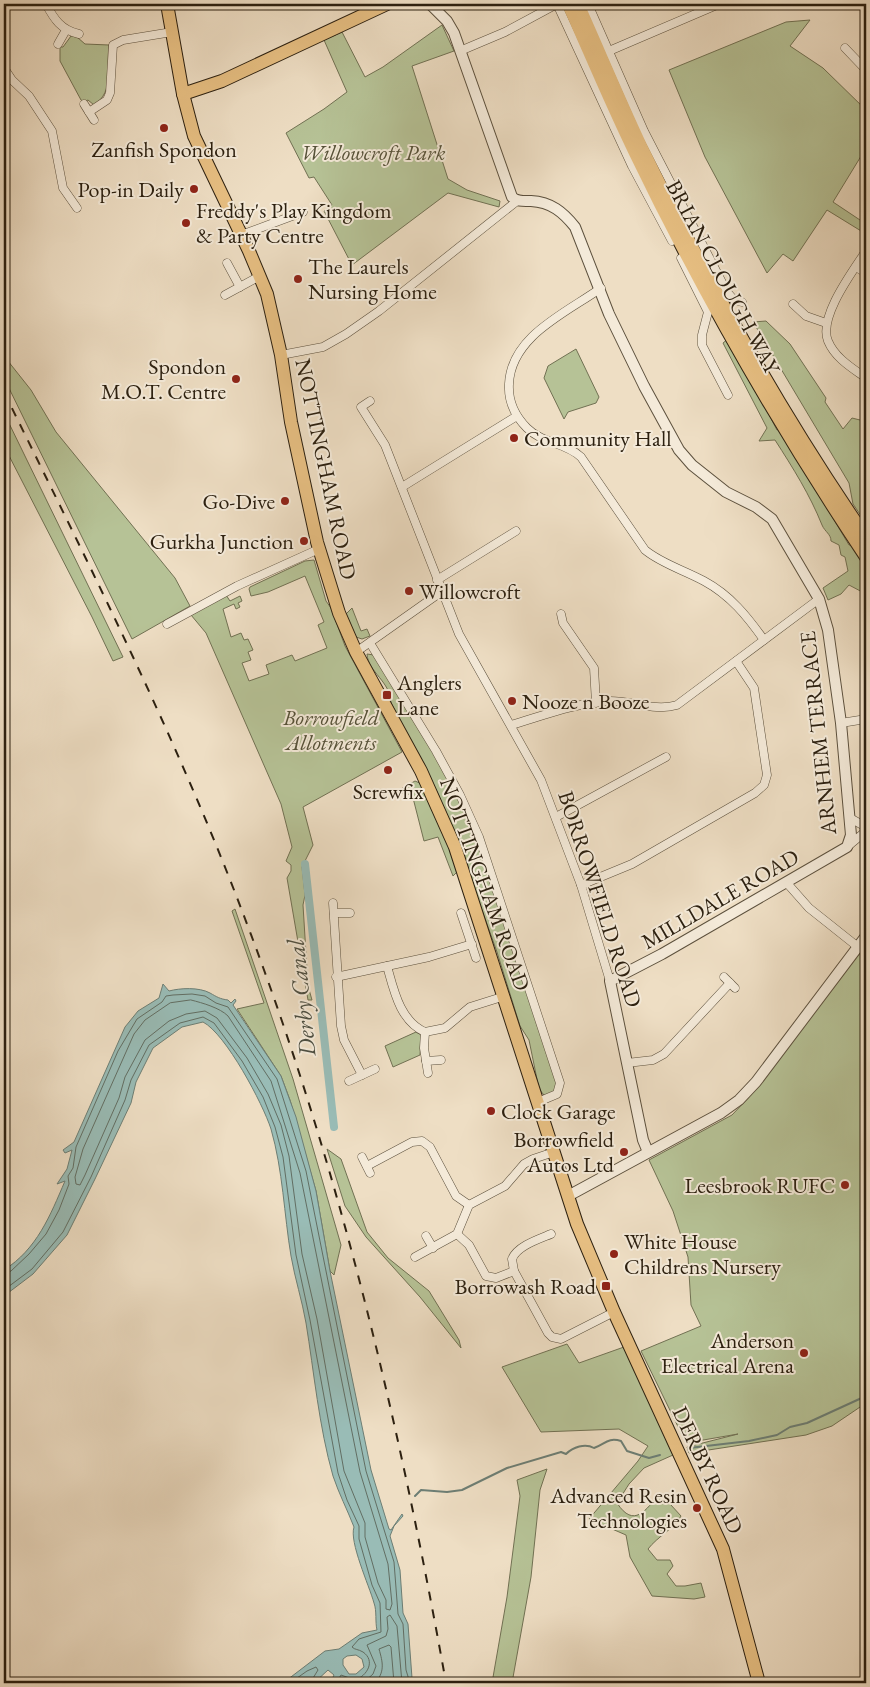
<svg xmlns="http://www.w3.org/2000/svg" width="870" height="1687" viewBox="0 0 870 1687" font-family="'EB Garamond',serif">
<style>
.green{fill:#b6c296;stroke:#717153}
.water{fill:#99bcb6;stroke:#6d7e74;fill-rule:evenodd}
.lines{fill:none;stroke-linecap:round;stroke-linejoin:round}
.shore{stroke:#626e63;stroke-width:1}
.stream{stroke:#6d7e74;stroke-width:2}
.canal{stroke:#99bcb6;stroke-width:8}
.minor-casing{stroke:#5c503d;stroke-width:9}
.tertiary-casing{stroke:#5c503d;stroke-width:12}
.primary-casing{stroke:#2c2010;stroke-width:14}
.trunk-casing{stroke:#2c2010;stroke-width:14}
.minor{stroke:#f4ead9;stroke-width:8}
.tertiary{stroke:#f4ead9;stroke-width:10}
.primary{stroke:#e7bf82;stroke-width:12}
.trunk{stroke:#e7bf82;stroke-width:12}
.rail{stroke:#2c2010;stroke-width:2;stroke-dasharray:9 9;stroke-linecap:butt}
.poi-dot{fill:#8f2418;stroke:#f4ead9;stroke-width:2}
.labels{text-anchor:middle;dominant-baseline:central;stroke-width:4;stroke-linejoin:round;paint-order:stroke}
.poi-label{font-size:22px;fill:#2c2010;stroke:#f4ead9;text-anchor:end}
.park-label{font-size:22px;font-style:italic;fill:#555138;stroke:#f4ead9}
.street-label{font-size:22px;fill:#2c2010;stroke:#f4ead9}
.water-label{font-size:24px;font-style:italic;fill:#4d4f42;stroke:#f4ead9}
</style>
<rect width="100%" height="100%" fill="#eedec4"/>
<filter id="stains"><feTurbulence type="fractalNoise" baseFrequency=".004" numOctaves="4"/><feColorMatrix values="0 0 0 0 .2 0 0 0 0 .09 0 0 0 0 .02 0 0 0 .5 -.17"/></filter>
<radialGradient id="worn" r=".72"><stop offset=".6" stop-color="#630" stop-opacity="0"/><stop offset="1" stop-color="#630" stop-opacity=".3"/></radialGradient>
<g class="green">
<path d="M 810,20 L 790,46 L 823,68 L 866,110 L 866,148 L 833,202 L 866,224 L 866,234 L 827,210 L 793,261 L 783,254 L 767,273 L 705,157 L 669,70 L 786,22 Z"/>
<path d="M 442,25 L 454,51 L 412,66 L 448,179 L 467,190 L 500,201 L 499,207 L 448,193 L 352,265 L 324,211 L 332,205 L 314,177 L 309,178 L 286,133 L 324,109 L 347,92 L 324,40 L 342,32 L 365,77 L 383,67 Z"/>
<path d="M 71,36 L 77,37 L 85,44 L 109,45 C 106,67 115,91 94,105 L 88,100 L 84,102 L 81,100 L 60,61 L 60,47 L 63,47 Z"/>
<path d="M 766,321 L 790,344 L 826,398 L 825,402 L 843,429 L 852,418 L 864,421 L 866,424 L 866,523 L 853,504 L 849,483 L 753,322 Z"/>
<path d="M 729,338 L 777,430 L 780,429 L 849,545 L 855,545 L 866,561 L 864,564 L 866,569 L 866,594 L 849,585 L 841,594 L 828,600 L 823,588 L 848,571 L 845,557 L 841,555 L 839,545 L 831,541 C 831,534 825,532 822,525 C 810,495 793,468 775,440 L 759,441 L 767,428 L 723,343 Z"/>
<path d="M 576,349 L 599,397 L 596,403 L 568,412 L 564,419 L 544,378 L 548,366 Z"/>
<path d="M 4,356 L 31,390 L 56,432 L 175,578 L 190,606 L 132,639 L 4,378 Z"/>
<path d="M 4,413 L 123,657 L 113,661 L 92,617 L 4,446 Z"/>
<path d="M 314,560 L 326,601 L 331,608 L 345,646 L 402,752 L 303,807 L 313,845 L 302,867 L 305,895 L 303,905 L 308,986 L 312,1000 L 308,1000 L 287,878 L 291,871 L 291,865 L 286,861 L 292,847 L 281,804 L 206,633 L 191,615 L 226,595 L 230,601 L 240,596 L 242,601 L 238,603 L 240,607 L 236,609 L 234,604 L 223,609 L 231,637 L 241,633 L 244,640 L 248,639 L 253,650 L 248,652 L 251,660 L 242,663 L 249,681 L 269,674 L 266,665 L 292,655 L 295,661 L 327,648 L 318,625 L 324,622 L 305,576 L 268,592 L 251,596 L 249,589 L 250,587 L 305,561 Z"/>
<path d="M 352,608 L 361,631 L 367,629 L 370,636 L 362,639 L 356,637 L 346,614 Z"/>
<path d="M 367,654 L 374,655 L 447,775 L 479,843 L 558,1082 L 556,1091 L 548,1096 L 544,1095 L 539,1089 L 529,1040 L 520,1026 L 497,952 L 469,874 L 439,796 L 391,703 C 391,682 368,672 367,654 Z"/>
<path d="M 415,781 L 422,784 L 445,835 L 457,872 L 453,876 L 438,837 L 424,841 L 412,794 L 405,795 L 401,792 L 401,789 Z"/>
<path d="M 235,909 L 293,1079 L 341,1245 L 334,1275 L 330,1271 L 316,1191 L 290,1100 L 281,1076 L 237,1009 L 264,1003 L 232,911 Z"/>
<path d="M 866,945 L 866,1403 L 832,1426 L 806,1435 L 689,1453 L 687,1447 L 738,1434 L 686,1443 L 641,1351 L 701,1326 L 691,1305 L 688,1257 L 673,1211 L 649,1160 L 732,1115 L 752,1094 Z"/>
<path d="M 416,1032 L 421,1035 L 420,1055 L 393,1067 L 385,1046 Z"/>
<path d="M 327,1149 L 341,1159 L 367,1232 L 388,1258 L 429,1291 L 459,1340 L 461,1348 L 420,1297 L 366,1237 L 345,1206 Z"/>
<path d="M 567,1344 L 579,1363 L 624,1347 L 673,1455 L 644,1468 L 629,1484 L 617,1503 C 634,1529 646,1510 660,1493 L 681,1516 C 676,1527 657,1537 648,1549 L 657,1560 L 670,1560 L 673,1566 L 667,1574 L 676,1586 L 685,1586 L 701,1583 L 705,1597 L 694,1599 L 652,1596 L 630,1557 L 626,1535 L 589,1519 L 638,1461 L 648,1446 L 619,1429 L 541,1432 L 502,1367 Z"/>
<path d="M 547,1469 L 540,1490 L 531,1577 L 512,1683 L 492,1683 L 507,1597 L 520,1496 L 517,1480 Z"/>
</g>
<path class="water" d="M 163,984 L 169,991 C 180,988 199,987 210,993 C 217,997 220,999 228,1000 L 231,1003 L 235,999 L 236,1001 L 233,1005 L 281,1076 L 296,1117 L 316,1191 L 330,1271 L 371,1470 L 389,1529 L 391,1530 L 402,1514 L 403,1516 L 394,1526 L 390,1536 L 400,1570 L 403,1613 L 408,1624 L 412,1678 L 417,1682 L 432,1683 L 330,1683 L 334,1675 L 328,1670 L 314,1683 L 283,1683 L 325,1651 L 339,1649 L 362,1633 L 377,1630 C 375,1622 377,1611 374,1603 C 369,1585 349,1542 354,1527 C 347,1509 339,1494 333,1476 C 319,1427 314,1372 306,1323 C 302,1300 295,1279 291,1256 C 284,1214 283,1171 271,1129 C 263,1104 226,1034 203,1022 L 182,1027 L 153,1048 L 136,1082 L 131,1103 L 95,1179 L 67,1235 L 33,1274 L 4,1296 L 4,1270 C 37,1249 50,1216 65,1181 L 57,1184 L 67,1169 L 72,1150 L 65,1153 L 63,1150 L 74,1142 L 125,1027 L 138,1011 L 159,998 ZM 356,1655 L 362,1659 L 364,1667 L 356,1674 L 349,1674 L 343,1665 L 343,1659 L 347,1656 Z"/>
<g class="lines">
<g class="shore">
<path d="M 191,1000 C 203,1003 220,1008 228,1016 L 271,1081 L 300,1173 L 360,1472 L 388,1564 L 392,1604 L 390,1610 L 386,1609 L 386,1600 L 378,1583 L 365,1537 L 365,1523 L 344,1471 L 317,1319 L 302,1254 L 289,1156 L 281,1125 L 268,1094 L 247,1058 L 217,1018 L 205,1011 L 186,1014 L 169,1021 L 145,1040 L 125,1077 L 119,1098 L 85,1175 L 80,1185 L 76,1184 L 75,1177 L 83,1149 L 134,1034 L 145,1020 L 170,1003 Z"/>
<path d="M 4,1274 L 11,1271 L 29,1254 L 46,1234 L 59,1210 L 69,1184 L 68,1176 L 73,1168 L 76,1147 L 118,1051 L 137,1019 L 162,1002 L 166,996 L 173,995 L 192,994 L 205,996 L 216,1003 L 228,1007 L 277,1079 L 306,1171 L 366,1471 L 394,1562 L 398,1614 L 403,1624 L 406,1670 L 410,1683"/>
<path d="M 4,1290 L 32,1269 L 63,1232 L 91,1177 L 125,1100 L 131,1080 L 149,1045 L 180,1023 L 203,1017 L 214,1023 L 242,1061 L 263,1097 L 275,1127 L 283,1157 L 296,1255 L 310,1320 L 338,1473 L 347,1500 L 359,1526 L 359,1539 L 372,1585 L 380,1603 L 381,1632 L 359,1639 L 352,1647 C 355,1650 358,1649 363,1652 C 376,1661 367,1676 355,1680 L 341,1675 L 336,1683"/>
<path d="M 290,1683 L 307,1671 L 316,1667 L 318,1670 L 310,1683"/>
<path d="M 363,1683 L 373,1674 L 376,1666 L 367,1645 L 386,1636 L 388,1629 L 387,1617 L 390,1615 L 397,1626 L 402,1683"/>
<path d="M 375,1683 C 385,1672 383,1663 379,1649 L 389,1645 L 391,1647 L 394,1683"/>
</g>
<g class="stream">
<path d="M 689,1448 L 749,1441 L 777,1435 L 790,1427 L 807,1423 L 866,1396"/>
<path d="M 415,1496 L 421,1490 L 447,1492 L 462,1490 L 507,1468 L 561,1452 L 566,1454 C 573,1447 585,1443 594,1448 C 605,1444 608,1437 621,1441 L 627,1451 L 649,1458 L 660,1455"/>
</g>
<path class="canal" d="M 305,864 L 334,1127"/>
<defs>
<g id="minor">
<path d="M 46,4 C 54,19 61,30 79,34"/>
<path d="M 588,4 L 644,131 L 727,292 L 734,300 L 742,302"/>
<path d="M 58,44 L 66,30"/>
<path d="M 845,48 L 866,70"/>
<path d="M 460,51 L 505,32 L 557,4 L 632,166 L 672,241"/>
<path d="M 609,51 L 719,4"/>
<path d="M 4,68 L 12,80 L 29,96 L 52,131 L 63,188 L 77,208"/>
<path d="M 84,104 L 94,120"/>
<path d="M 89,112 L 107,100 L 110,93 L 113,45 L 123,40 L 172,32"/>
<path d="M 241,235 L 303,212"/>
<path d="M 866,251 C 853,271 818,317 828,341 C 835,358 852,368 866,378"/>
<path d="M 681,258 L 708,312 L 702,335 L 702,345 L 728,395"/>
<path d="M 227,263 L 240,287"/>
<path d="M 856,267 L 866,273"/>
<path d="M 601,288 C 566,313 511,336 509,384 C 508,401 515,416 527,428 C 543,444 565,442 581,457 L 645,550 C 662,564 684,570 704,581 C 730,595 747,616 764,640"/>
<path d="M 225,295 L 260,276"/>
<path d="M 793,304 L 806,316 L 826,323"/>
<path d="M 281,355 L 323,347 L 346,334 L 379,311 L 517,201"/>
<path d="M 370,401 L 361,407 L 385,445 L 459,634 L 541,780 L 581,885 L 610,981"/>
<path d="M 402,487 L 517,416"/>
<path d="M 437,580 L 516,531"/>
<path d="M 561,614 L 563,623 L 594,668 L 596,703"/>
<path d="M 167,624 L 237,586 L 319,549"/>
<path d="M 370,643 L 436,751 L 460,795 L 479,837 L 560,1083 L 557,1094 L 538,1102"/>
<path d="M 356,652 L 441,592"/>
<path d="M 841,723 L 866,719"/>
<path d="M 511,725 C 542,716 576,703 608,701 C 631,700 654,712 677,705 L 819,599"/>
<path d="M 556,817 L 666,757"/>
<path d="M 850,818 L 866,827"/>
<path d="M 847,847 L 866,831"/>
<path d="M 786,882 L 809,908 L 858,947"/>
<path d="M 581,885 L 632,864 L 755,793 L 764,785 L 767,775 L 754,688 L 736,661"/>
<path d="M 333,903 L 341,1026 L 344,1040 L 362,1075"/>
<path d="M 334,913 L 350,913"/>
<path d="M 461,913 L 476,958"/>
<path d="M 387,966 C 394,991 400,1021 425,1032 L 445,1028 L 470,1007 L 505,996"/>
<path d="M 336,977 L 429,957 L 472,944"/>
<path d="M 724,977 L 735,988"/>
<path d="M 425,1032 L 424,1048 L 428,1073"/>
<path d="M 426,1061 L 441,1060"/>
<path d="M 627,1063 L 653,1060 L 664,1054 L 730,983"/>
<path d="M 349,1081 L 375,1069"/>
<path d="M 362,1157 L 370,1173"/>
<path d="M 367,1166 L 412,1142 L 422,1141 L 430,1147 L 456,1196 L 469,1205"/>
<path d="M 457,1234 L 469,1245 L 486,1276 L 496,1278 L 514,1271"/>
<path d="M 551,1234 C 539,1239 517,1246 512,1259 L 514,1271 L 548,1333 L 552,1337 L 561,1339 L 614,1312"/>
<path d="M 426,1236 L 433,1248"/>
<path d="M 415,1257 L 457,1234 L 469,1205 L 505,1186 L 524,1164 L 533,1159 L 554,1152"/>
</g>
<g id="tertiary">
<path d="M 430,4 L 447,21 L 454,33 L 512,197 C 518,202 524,201 531,201 C 551,202 563,212 575,227 L 609,314 L 644,386 L 679,450 L 692,465 L 726,492 L 756,507 L 772,519 L 819,599 L 828,630 L 841,723 L 851,835 L 847,847 L 662,954 L 610,981 L 643,1140 L 648,1152"/>
<path d="M 568,1196 L 721,1113 L 739,1100 L 756,1082 L 866,936"/>
</g>
<g id="primary">
<path d="M 167,4 L 183,94 L 194,136 L 249,251 L 267,294 L 281,355 L 291,422 L 317,542 L 339,613 L 356,652 L 421,771 L 455,847 L 577,1224 L 614,1312 L 723,1549 L 759,1683"/>
<path d="M 183,94 L 222,81 L 387,4"/>
</g>
<g id="trunk">
<path d="M 568,4 C 590,53 611,104 635,153 C 702,292 780,428 866,557"/>
<path d="M 578,4 C 599,51 619,99 641,146 C 707,281 781,414 866,537"/>
</g>
</defs>
<use href="#minor" class="minor-casing"/>
<use href="#tertiary" class="tertiary-casing"/>
<use href="#primary" class="primary-casing"/>
<use href="#trunk" class="trunk-casing"/>
<use href="#minor" class="minor"/>
<use href="#tertiary" class="tertiary"/>
<use href="#primary" class="primary"/>
<use href="#trunk" class="trunk"/>
<path class="rail" d="M 4,392 C 90,567 179,742 247,924 C 340,1169 400,1426 446,1683"/>
</g>
<g class="poi-dot">
<circle cx="164" cy="128" r="5"/>
<circle cx="194" cy="189" r="5"/>
<circle cx="186" cy="223" r="5"/>
<circle cx="298" cy="279" r="5"/>
<circle cx="236" cy="379" r="5"/>
<circle cx="514" cy="438" r="5"/>
<circle cx="285" cy="501" r="5"/>
<circle cx="304" cy="541" r="5"/>
<circle cx="409" cy="591" r="5"/>
<rect x="382" y="690" width="10" height="10" rx="2.5"/>
<circle cx="512" cy="701" r="5"/>
<circle cx="388" cy="770" r="5"/>
<circle cx="491" cy="1111" r="5"/>
<circle cx="624" cy="1152" r="5"/>
<circle cx="845" cy="1185" r="5"/>
<circle cx="614" cy="1254" r="5"/>
<rect x="601" y="1281" width="10" height="10" rx="2.5"/>
<circle cx="804" cy="1353" r="5"/>
<circle cx="697" cy="1508" r="5"/>
</g>
<g class="labels">
<g class="poi-label">
<text x="164" y="149" text-anchor="middle">Zanfish Spondon</text>
<text x="184" y="189">Pop-in Daily</text>
<text x="196" y="210" text-anchor="start">Freddy's Play Kingdom<tspan x="196" dy="25">&amp; Party Centre</tspan></text>
<text x="308" y="266" text-anchor="start">The Laurels<tspan x="308" dy="25">Nursing Home</tspan></text>
<text x="226" y="366">Spondon<tspan x="226" dy="25">M.O.T. Centre</tspan></text>
<text x="524" y="438" text-anchor="start">Community Hall</text>
<text x="275" y="501">Go-Dive</text>
<text x="294" y="541">Gurkha Junction</text>
<text x="419" y="591" text-anchor="start">Willowcroft</text>
<text x="397" y="682" text-anchor="start">Anglers<tspan x="397" dy="25">Lane</tspan></text>
<text x="522" y="701" text-anchor="start">Nooze n Booze</text>
<text x="388" y="791" text-anchor="middle">Screwfix</text>
<text x="501" y="1111" text-anchor="start">Clock Garage</text>
<text x="614" y="1139">Borrowfield<tspan x="614" dy="25">Autos Ltd</tspan></text>
<text x="835" y="1185">Leesbrook RUFC</text>
<text x="624" y="1241" text-anchor="start">White House<tspan x="624" dy="25">Childrens Nursery</tspan></text>
<text x="596" y="1286">Borrowash Road</text>
<text x="794" y="1340">Anderson<tspan x="794" dy="25">Electrical Arena</tspan></text>
<text x="687" y="1495">Advanced Resin<tspan x="687" dy="25">Technologies</tspan></text>
</g>
<g class="park-label">
<text x="373" y="152">Willowcroft Park</text>
<text x="331" y="717">Borrowfield<tspan x="331" dy="25">Allotments</tspan></text>
</g>
<g class="street-label">
<text transform="translate(723 277) rotate(62)">BRIAN CLOUGH WAY</text>
<text transform="translate(326 469) rotate(78)">NOTTINGHAM ROAD</text>
<text transform="translate(818 733) rotate(-96)">ARNHEM TERRACE</text>
<text transform="translate(485 884) rotate(70)">NOTTINGHAM ROAD</text>
<text transform="translate(600 899) rotate(72)">BORROWFIELD ROAD</text>
<text transform="translate(720 899) rotate(-30)">MILLDALE ROAD</text>
<text transform="translate(708 1470) rotate(65)">DERBY ROAD</text>
</g>
<g class="water-label">
<text transform="translate(301 998) rotate(-96)">Derby Canal</text>
</g>
</g>
<rect width="870" height="1687" fill="none" stroke="#eedec4" stroke-width="20"/>
<rect x="5" y="5" width="860" height="1677" fill="none" stroke="#2c2010" stroke-width="2.5"/>
<rect x="10" y="10" width="850" height="1667" fill="none" stroke="#2c2010"/>
<rect width="100%" height="100%" filter="url(#stains)"/>
<rect width="100%" height="100%" fill="url(#worn)"/>
</svg>
